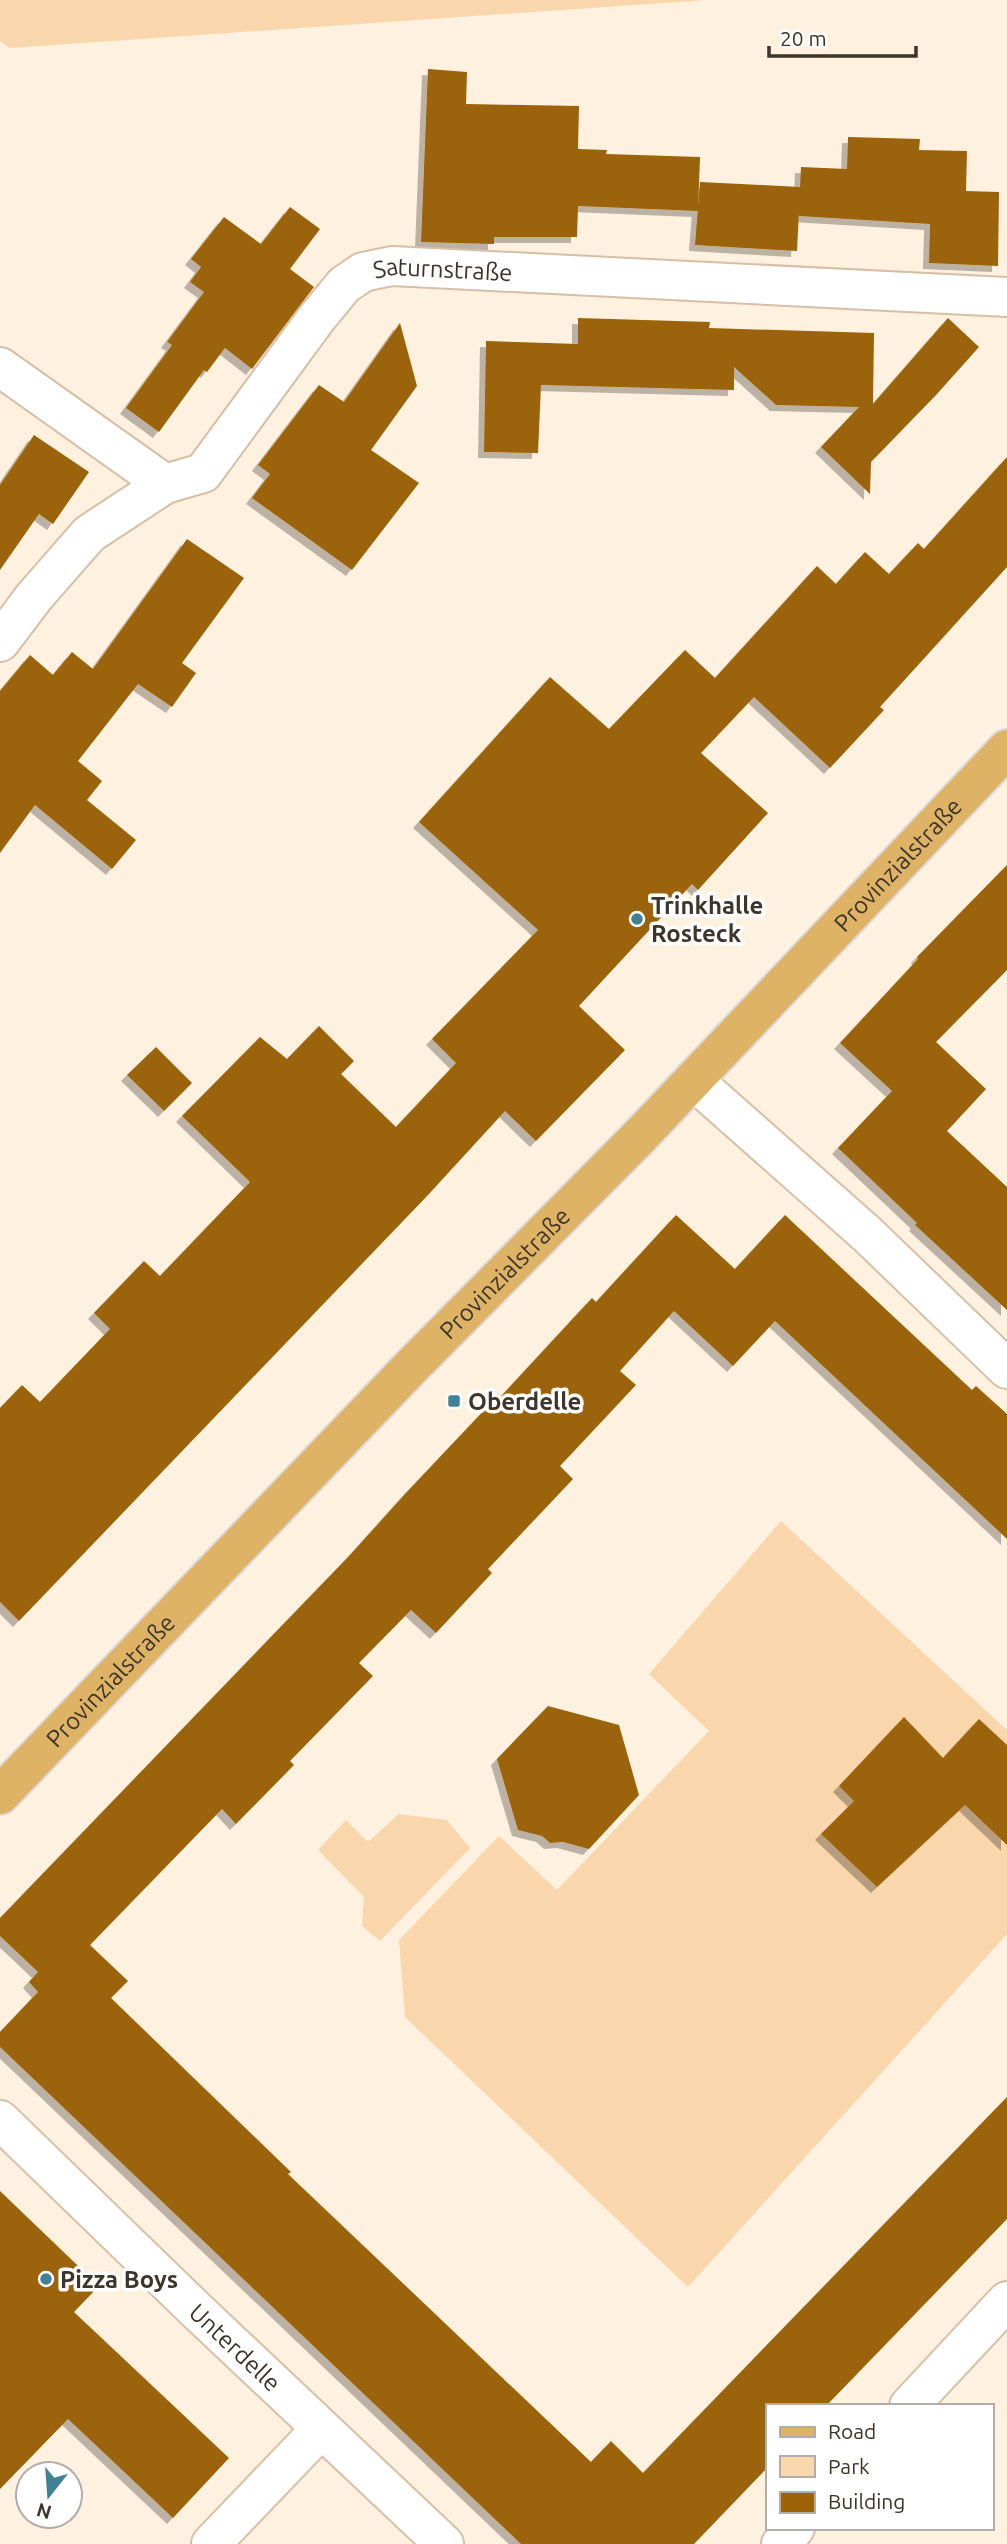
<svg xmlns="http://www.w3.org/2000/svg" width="1007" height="2544" viewBox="0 0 1007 2544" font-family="Ubuntu,sans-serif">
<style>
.green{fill:#fad6ac}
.building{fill:#9c6407;filter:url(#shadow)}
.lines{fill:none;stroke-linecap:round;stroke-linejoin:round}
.minor-casing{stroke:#d6bfa5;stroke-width:42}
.primary-casing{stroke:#dcdad9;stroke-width:42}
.minor{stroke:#fff;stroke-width:38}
.primary{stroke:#deb366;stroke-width:38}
.poi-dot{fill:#418195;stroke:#fff;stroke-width:2.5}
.labels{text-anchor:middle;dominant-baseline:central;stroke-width:7;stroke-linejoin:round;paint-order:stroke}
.street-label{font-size:24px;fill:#3d342a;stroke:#fff}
.poi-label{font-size:24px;font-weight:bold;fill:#3d342a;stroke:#fff;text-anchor:start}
</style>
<defs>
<filter id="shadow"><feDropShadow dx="-6" dy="6" stdDeviation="0" flood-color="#0004"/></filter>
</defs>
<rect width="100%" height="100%" fill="#fff1e0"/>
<g class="green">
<path d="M 0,0 L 707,0 L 10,48 L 0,41 Z"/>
<path d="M 781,1521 L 1007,1730 L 1007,1934 L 688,2287 L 405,2017 L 399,1940 L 499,1836 L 557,1890 L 709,1731 L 649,1674 Z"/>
<path d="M 399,1814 L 447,1820 L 470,1848 L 380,1941 L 362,1926 L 364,1897 L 318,1850 L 346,1820 L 368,1842 Z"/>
</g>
<g class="building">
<path d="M 428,69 L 467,72 L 466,104 L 579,106 L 578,149 L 607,150 L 606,154 L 700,157 L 698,211 L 578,206 L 577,237 L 494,237 L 494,244 L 421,242 Z"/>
<path d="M 848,137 L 920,139 L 919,150 L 967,151 L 966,191 L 999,192 L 998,266 L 929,263 L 930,224 L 799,216 L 799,211 L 797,251 L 695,245 L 700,182 L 800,187 L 801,167 L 847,169 Z"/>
<path d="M 290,207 L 320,229 L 290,269 L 314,287 L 252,369 L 225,348 L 207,372 L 204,370 L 159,432 L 126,408 L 172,345 L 167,342 L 204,292 L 190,282 L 201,267 L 191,259 L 224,217 L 261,244 Z"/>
<path d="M 578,318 L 710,322 L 709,328 L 874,333 L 873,404 L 948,318 L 979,347 L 937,394 L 871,462 L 870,494 L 821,447 L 859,407 L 776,405 L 734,367 L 734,390 L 541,385 L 538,453 L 484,452 L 486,341 L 578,344 Z"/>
<path d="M 400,323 L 417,386 L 371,450 L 419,483 L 352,570 L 252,498 L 270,474 L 258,465 L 319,385 L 344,402 Z"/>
<path d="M 34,435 L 89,472 L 53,524 L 39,514 L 0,570 L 0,485 Z"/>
<path d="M 1007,457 L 1007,567 L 880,707 L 884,710 L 830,768 L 754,697 L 701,753 L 768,813 L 698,890 L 692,884 L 579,1006 L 625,1050 L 536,1141 L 505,1111 L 428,1195 L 19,1621 L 0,1602 L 0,1408 L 22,1385 L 40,1402 L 110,1329 L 94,1313 L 144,1261 L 160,1276 L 250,1182 L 182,1116 L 260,1037 L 287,1059 L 319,1026 L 354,1061 L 341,1074 L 396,1127 L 456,1063 L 432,1039 L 538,930 L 419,822 L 550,677 L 609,729 L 685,650 L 715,678 L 817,566 L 836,584 L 865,552 L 889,574 L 918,543 L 924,549 Z"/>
<path d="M 187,539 L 244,578 L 182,663 L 196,673 L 172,707 L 138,684 L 78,761 L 102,781 L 87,800 L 136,840 L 112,869 L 35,805 L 0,853 L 0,691 L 30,655 L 53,675 L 72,652 L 93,669 Z"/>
<path d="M 1007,865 L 1007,970 L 936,1042 L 986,1089 L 947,1131 L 1007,1187 L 1007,1310 L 915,1225 L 917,1223 L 838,1148 L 892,1091 L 840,1043 L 918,959 L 917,957 Z"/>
<path d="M 156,1047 L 192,1083 L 164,1111 L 127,1075 Z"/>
<path d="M 676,1215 L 735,1269 L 785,1215 L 972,1390 L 976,1386 L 1007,1414 L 1007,1539 L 775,1321 L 733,1366 L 674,1311 L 620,1371 L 636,1385 L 560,1466 L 573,1479 L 488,1569 L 492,1573 L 436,1633 L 411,1610 L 359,1663 L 373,1676 L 290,1761 L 294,1765 L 236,1824 L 222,1809 L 90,1945 L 128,1981 L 111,1998 L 291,2172 L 288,2174 L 591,2462 L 611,2441 L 643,2473 L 1007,2097 L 1007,2219 L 826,2406 L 767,2406 L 767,2468 L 694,2544 L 521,2544 L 0,2047 L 0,2032 L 38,1992 L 29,1982 L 38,1972 L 0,1936 L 0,1918 L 351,1554 L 405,1494 L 492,1402 L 494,1404 L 592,1298 L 596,1302 Z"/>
<path d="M 548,1706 L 619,1725 L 639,1795 L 589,1849 L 563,1842 L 550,1843 L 542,1836 L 518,1830 L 497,1759 Z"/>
<path d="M 904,1717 L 943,1758 L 979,1719 L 1007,1745 L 1007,1845 L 965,1805 L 877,1887 L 821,1834 L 854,1801 L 839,1786 Z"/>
<path d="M 0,2191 L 99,2286 L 74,2312 L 229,2458 L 173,2518 L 68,2419 L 0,2489 Z"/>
</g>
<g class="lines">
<defs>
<g id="minor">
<path d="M 0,367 L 165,484"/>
<path id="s1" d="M 0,642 L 34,597 L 89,534 L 165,484 L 203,473 L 316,319 L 344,285 L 363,272 L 392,266 L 1007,297"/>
<path d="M 693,1080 L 867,1234 L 1007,1369"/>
<path id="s2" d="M 0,2120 L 195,2309 L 444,2544"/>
<path d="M 909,2406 L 1007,2301"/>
<path d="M 211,2544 L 321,2429"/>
<path d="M 781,2544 L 795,2528"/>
</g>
<g id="primary">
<path id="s3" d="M 0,1795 L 412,1366 L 642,1134 L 1007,749"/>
</g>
</defs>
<use href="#minor" class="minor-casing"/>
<use href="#primary" class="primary-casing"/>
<use href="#minor" class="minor"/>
<use href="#primary" class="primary"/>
</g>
<g class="poi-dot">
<circle cx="637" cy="919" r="7"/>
<rect x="447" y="1394" width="14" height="14" rx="3.5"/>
<circle cx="46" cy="2279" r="7"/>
</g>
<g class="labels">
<g class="street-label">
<text stroke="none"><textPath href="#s1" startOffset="609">Saturnstraße</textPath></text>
<text stroke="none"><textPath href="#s3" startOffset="1293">Provinzialstraße</textPath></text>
<text stroke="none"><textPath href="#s3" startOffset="726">Provinzialstraße</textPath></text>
<text stroke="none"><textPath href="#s3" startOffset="159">Provinzialstraße</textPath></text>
<text stroke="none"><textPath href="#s2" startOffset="327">Unterdelle</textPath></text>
</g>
<g class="poi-label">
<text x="651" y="905">Trinkhalle<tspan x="651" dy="28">Rosteck</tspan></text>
<text x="468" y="1401">Oberdelle</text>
<text x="60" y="2279">Pizza Boys</text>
</g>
</g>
<rect x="766" y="2404" width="228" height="126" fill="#ffffff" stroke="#b1aeaa" stroke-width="2"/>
<rect x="780" y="2427" width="35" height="10" fill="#deb366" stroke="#b1aeaa" stroke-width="2"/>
<text x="828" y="2439" font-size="21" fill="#3d342a">Road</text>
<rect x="780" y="2456" width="35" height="21" fill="#fad6ac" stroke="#b1aeaa" stroke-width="2"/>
<text x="828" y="2474" font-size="21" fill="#3d342a">Park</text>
<rect x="780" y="2492" width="35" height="21" fill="#9c6407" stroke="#b1aeaa" stroke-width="2"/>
<text x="828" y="2509" font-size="21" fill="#3d342a">Building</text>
<g transform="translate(49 2495) rotate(197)"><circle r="33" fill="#ffffff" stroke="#b1aeaa" stroke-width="2"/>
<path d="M0-5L12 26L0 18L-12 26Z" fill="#418195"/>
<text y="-10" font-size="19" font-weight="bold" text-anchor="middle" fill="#3d342a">N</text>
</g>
<path d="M769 46v10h147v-10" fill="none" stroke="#3d342a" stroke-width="3.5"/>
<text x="780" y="46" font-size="21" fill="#3d342a" stroke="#ffffff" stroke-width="5" paint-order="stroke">20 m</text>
</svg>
